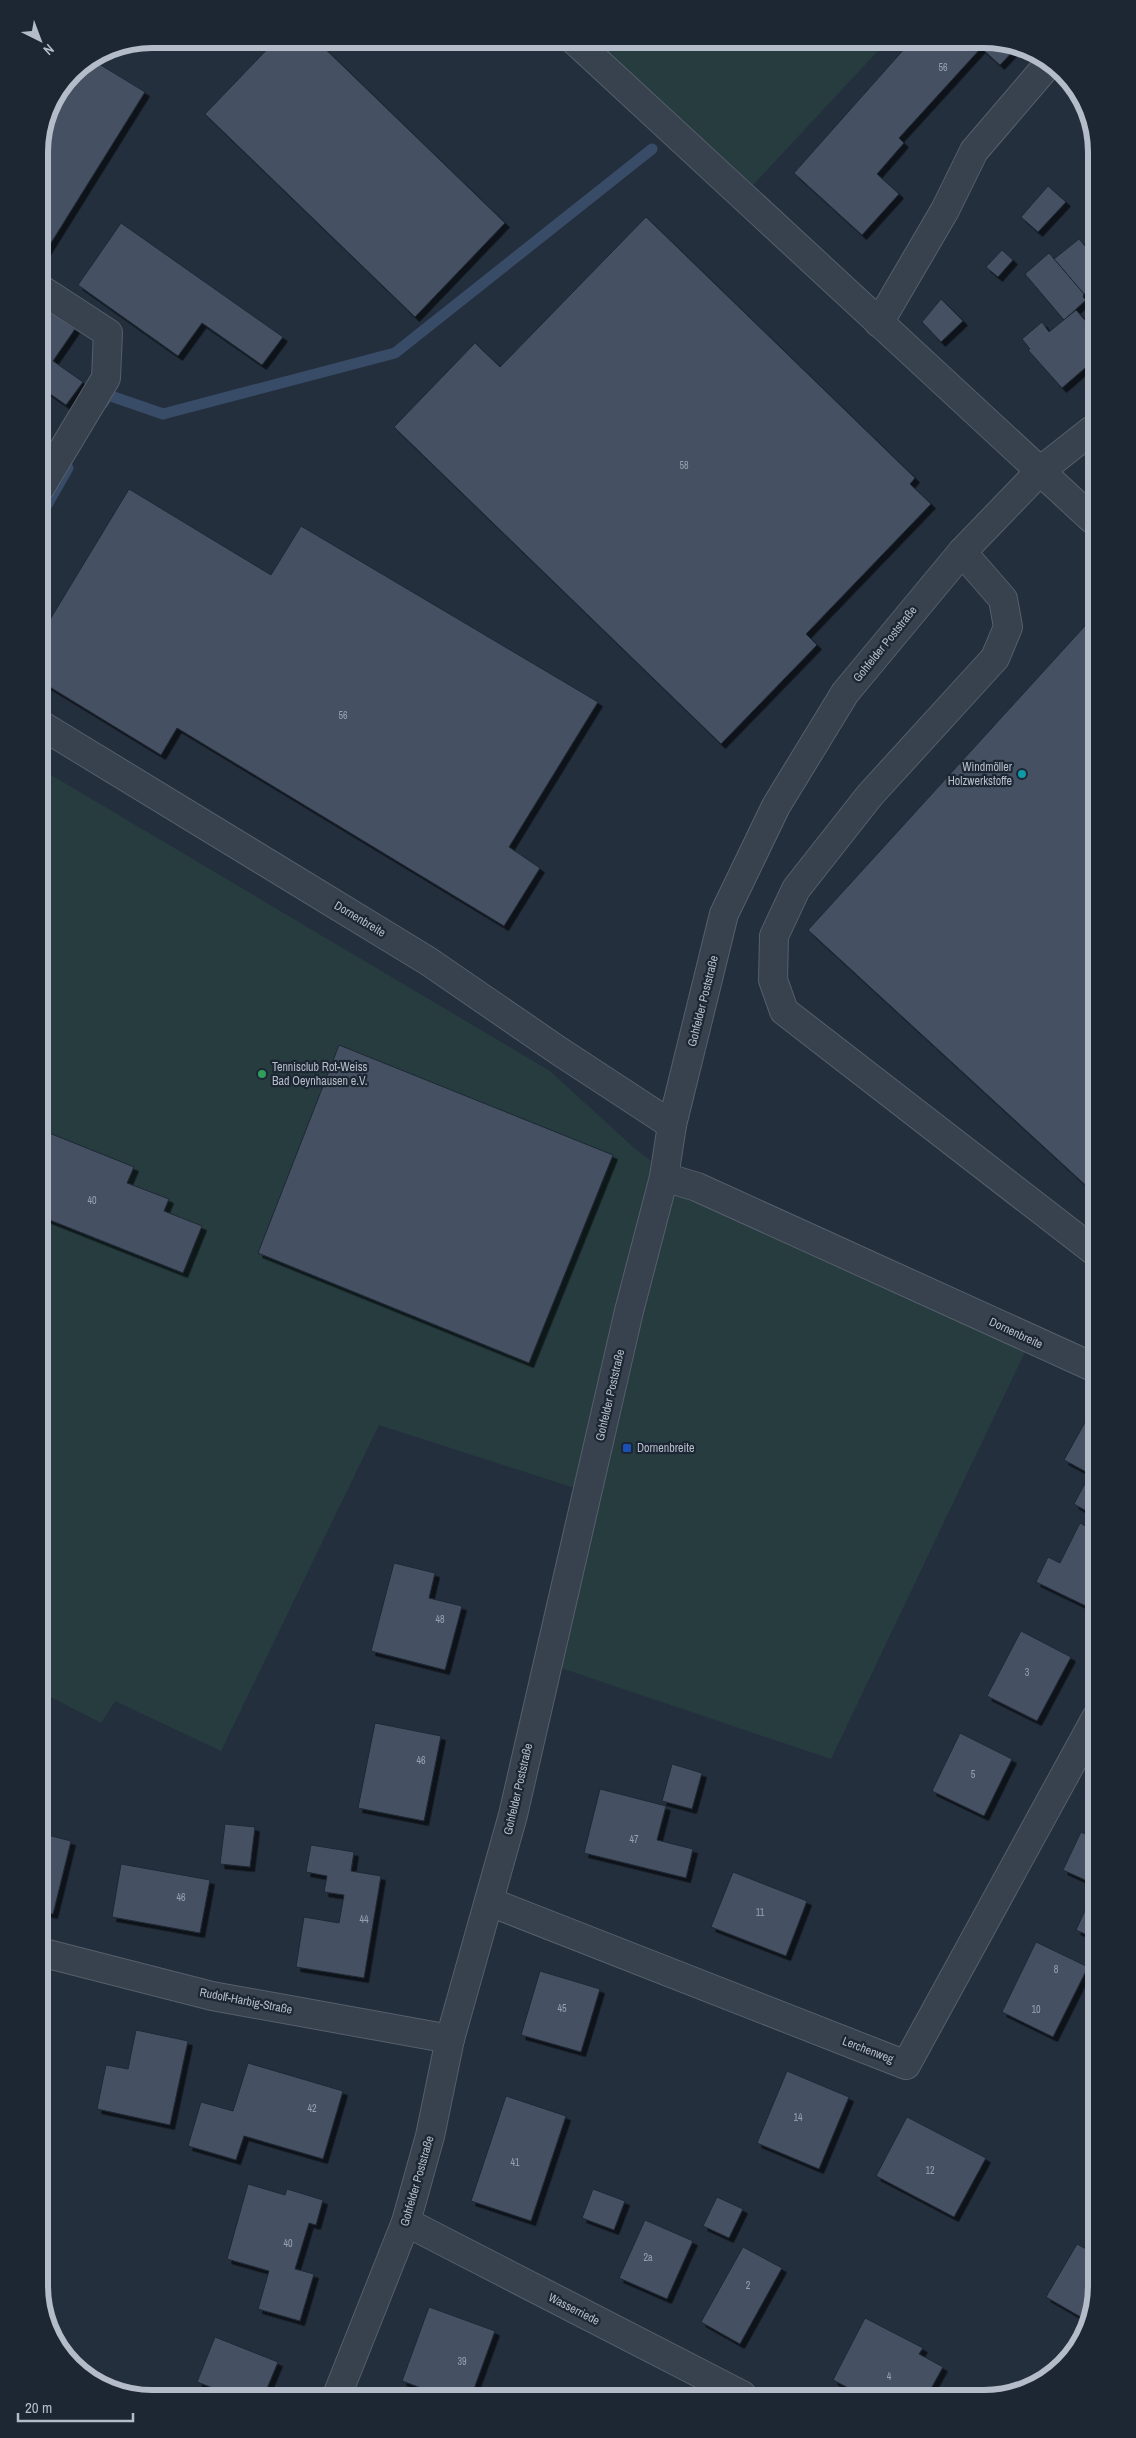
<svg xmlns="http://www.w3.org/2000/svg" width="1136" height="2438" viewBox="0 0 1136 2438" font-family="'Archivo Narrow',sans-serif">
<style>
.green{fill:#263c3f}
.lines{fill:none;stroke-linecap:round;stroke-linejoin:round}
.stream{stroke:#394c67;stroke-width:11}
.building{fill:#455162;stroke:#1f2835;filter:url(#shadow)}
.minor-casing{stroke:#565f6c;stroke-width:30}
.minor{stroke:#38414e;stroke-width:28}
.culture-dot{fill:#0f9aa8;stroke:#1d2633;stroke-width:2}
.leisure-dot{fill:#2e9e5b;stroke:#1d2633;stroke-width:2}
.transit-dot{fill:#1a4fb4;stroke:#1d2633;stroke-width:2}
.labels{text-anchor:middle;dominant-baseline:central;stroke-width:4.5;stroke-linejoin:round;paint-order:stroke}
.number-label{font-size:10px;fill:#98a1af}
.street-label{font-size:12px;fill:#b4bcc9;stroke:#1d2633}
.poi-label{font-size:12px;fill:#b4bcc9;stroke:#1d2633;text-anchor:start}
.rim{fill:none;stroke:#b4bcc9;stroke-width:6}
</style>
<defs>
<filter id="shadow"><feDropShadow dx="4.5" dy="4.5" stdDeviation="0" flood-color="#0009"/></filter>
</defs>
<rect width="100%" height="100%" fill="#242f3e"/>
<g class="green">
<path d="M 591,39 L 889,39 L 753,185 Z"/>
<path d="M 41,769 L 550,1071 L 632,1146 L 694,1195 L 1027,1348 L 831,1759 L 558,1667 L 593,1494 L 379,1425 L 221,1751 L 115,1701 L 101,1723 L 43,1693 Z"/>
</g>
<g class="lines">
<g class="stream">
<path d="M 103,403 L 108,395 L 163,414 L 395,353 L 652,149"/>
<path d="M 40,517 L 68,468"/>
</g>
</g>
<g class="building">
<path d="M 277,39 L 315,39 L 505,223 L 415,317 L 205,114 Z"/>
<path d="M 913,39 L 992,39 L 1016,48 L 1000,65 L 981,48 L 899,138 L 904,143 L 877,174 L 899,194 L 862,235 L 794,173 Z"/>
<path d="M 91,59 L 145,92 L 41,259 L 39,258 L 39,145 L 47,108 L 72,72 Z"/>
<path d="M 1048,186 L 1066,202 L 1038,232 L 1021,217 Z"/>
<path d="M 646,217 L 915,478 L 910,484 L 931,504 L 806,634 L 817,645 L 721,744 L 394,427 L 475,343 L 500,367 Z"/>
<path d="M 121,223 L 283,337 L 262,365 L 202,323 L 178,356 L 78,285 Z"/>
<path d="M 1079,239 L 1092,254 L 1092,288 L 1084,294 L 1054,259 Z"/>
<path d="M 1002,250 L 1013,260 L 998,277 L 986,267 Z"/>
<path d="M 1049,253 L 1084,294 L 1083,297 L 1086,300 L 1064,320 L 1025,274 Z"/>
<path d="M 941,299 L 963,321 L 941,342 L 922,322 Z"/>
<path d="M 39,304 L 75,329 L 53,361 L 83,382 L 66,405 L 40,387 Z"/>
<path d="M 1076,310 L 1092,328 L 1092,362 L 1062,388 L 1028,350 L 1030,349 L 1022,339 L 1042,322 L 1049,332 Z"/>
<path d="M 129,489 L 271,575 L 301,526 L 598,702 L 509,847 L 540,868 L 504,926 L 177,728 L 161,755 L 40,681 L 40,636 Z"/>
<path d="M 1093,617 L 1094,1193 L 808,930 Z"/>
<path d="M 339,1045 L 613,1155 L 529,1363 L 258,1253 Z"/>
<path d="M 49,1133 L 134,1167 L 127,1183 L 169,1199 L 164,1211 L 202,1226 L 183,1273 L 42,1217 L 42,1152 Z"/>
<path d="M 1088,1417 L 1095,1421 L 1095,1516 L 1074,1504 L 1090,1474 L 1064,1460 Z"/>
<path d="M 1080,1523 L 1095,1531 L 1095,1597 L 1090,1608 L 1036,1582 L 1048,1557 L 1060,1563 Z"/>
<path d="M 394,1563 L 435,1573 L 429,1598 L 462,1606 L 445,1670 L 371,1651 Z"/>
<path d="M 1021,1631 L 1071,1657 L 1037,1721 L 987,1696 Z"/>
<path d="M 375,1723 L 441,1736 L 424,1821 L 358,1808 Z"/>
<path d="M 960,1733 L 1012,1759 L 984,1816 L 932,1791 Z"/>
<path d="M 672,1764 L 702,1773 L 692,1809 L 662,1801 Z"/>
<path d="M 600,1789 L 666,1806 L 657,1840 L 693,1849 L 686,1878 L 584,1853 Z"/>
<path d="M 1096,1821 L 1096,1885 L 1063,1870 L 1081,1832 L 1089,1836 Z"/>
<path d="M 225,1824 L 255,1827 L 250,1867 L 220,1864 Z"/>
<path d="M 44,1834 L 71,1841 L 53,1914 L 44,1912 Z"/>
<path d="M 311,1845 L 354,1852 L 351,1871 L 381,1876 L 364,1978 L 296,1967 L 304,1917 L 339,1923 L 344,1895 L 324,1892 L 327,1876 L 306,1872 Z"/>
<path d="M 121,1864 L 210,1880 L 200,1933 L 112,1917 Z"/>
<path d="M 733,1872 L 807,1901 L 786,1956 L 711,1927 Z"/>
<path d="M 1096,1887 L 1096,1939 L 1076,1930 Z"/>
<path d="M 1036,1942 L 1088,1967 L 1053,2037 L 1002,2012 Z"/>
<path d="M 540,1971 L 600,1989 L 581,2052 L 521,2035 Z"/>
<path d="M 136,2030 L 188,2041 L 170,2125 L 97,2109 L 106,2065 L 128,2069 Z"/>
<path d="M 248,2063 L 343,2091 L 323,2159 L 244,2136 L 236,2160 L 188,2146 L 201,2102 L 233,2111 Z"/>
<path d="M 787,2071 L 849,2097 L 819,2169 L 757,2143 Z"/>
<path d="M 506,2096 L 566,2116 L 531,2221 L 471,2201 Z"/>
<path d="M 907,2117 L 986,2158 L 954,2217 L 876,2176 Z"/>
<path d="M 248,2184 L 285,2195 L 287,2189 L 323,2200 L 316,2225 L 309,2223 L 295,2269 L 314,2274 L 300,2321 L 258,2309 L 269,2271 L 227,2259 Z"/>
<path d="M 593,2189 L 625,2201 L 614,2230 L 582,2218 Z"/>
<path d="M 717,2197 L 743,2209 L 729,2238 L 703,2226 Z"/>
<path d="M 645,2220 L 693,2241 L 667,2299 L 619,2278 Z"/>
<path d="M 1077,2244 L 1097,2255 L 1097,2287 L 1086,2320 L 1046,2297 Z"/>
<path d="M 743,2247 L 782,2268 L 740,2344 L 701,2322 Z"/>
<path d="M 429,2307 L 495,2331 L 471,2397 L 446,2397 L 402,2381 Z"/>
<path d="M 865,2318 L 923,2348 L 919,2354 L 943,2367 L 928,2394 L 860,2394 L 833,2380 Z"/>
<path d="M 215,2337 L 278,2362 L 263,2398 L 239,2398 L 197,2382 Z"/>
<path d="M 569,2387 L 599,2396 L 566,2396 Z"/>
</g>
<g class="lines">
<defs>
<g id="minor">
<path d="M 573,39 L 1092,519"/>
<path d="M 39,288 L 108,333 L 106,378 L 40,488"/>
<path d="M 879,323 L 945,210 L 974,151 L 1051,61"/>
<path d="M 962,552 L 1003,599 L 1008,627 L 995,658 L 870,795 L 796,889 L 774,936 L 773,980 L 784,1011 L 1094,1251"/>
<path d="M 41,725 L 428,961 L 559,1051 L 672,1125"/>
<path d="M 664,1177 L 697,1187 L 1095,1368"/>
<path d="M 490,1902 L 906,2065 L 1096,1718"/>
<path d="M 44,1953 L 212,1996 L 450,2039"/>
<path d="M 406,2222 L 742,2395"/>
<path d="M 336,2398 L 406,2222 L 430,2136 L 450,2039 L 513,1815 L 629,1311 L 664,1177 L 672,1125 L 724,914 L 776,806 L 845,693 L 962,552 L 1040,471 L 1092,430"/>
</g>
</defs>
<use href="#minor" class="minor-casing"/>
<use href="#minor" class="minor"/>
</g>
<circle class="culture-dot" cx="1022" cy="774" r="5"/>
<circle class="leisure-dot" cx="262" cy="1074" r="5"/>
<rect class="transit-dot" x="622" y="1443" width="10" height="10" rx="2.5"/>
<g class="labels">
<g class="number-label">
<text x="943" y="67">56</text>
<text x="684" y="465">58</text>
<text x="343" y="715">56</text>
<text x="92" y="1200">40</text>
<text x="440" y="1619">48</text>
<text x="1027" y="1672">3</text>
<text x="421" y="1760">46</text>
<text x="973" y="1774">5</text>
<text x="634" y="1839">47</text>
<text x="181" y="1897">46</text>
<text x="760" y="1912">11</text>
<text x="364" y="1919">44</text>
<text x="1056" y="1969">8</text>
<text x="562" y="2008">45</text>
<text x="1036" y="2009">10</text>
<text x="312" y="2108">42</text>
<text x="798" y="2117">14</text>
<text x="515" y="2162">41</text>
<text x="930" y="2170">12</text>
<text x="288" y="2243">40</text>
<text x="648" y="2257">2a</text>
<text x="748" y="2285">2</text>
<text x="462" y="2361">39</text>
<text x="889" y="2376">4</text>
</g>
<g class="street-label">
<text transform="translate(885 644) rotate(-51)">Gohfelder Poststraße</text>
<text transform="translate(360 919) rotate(31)">Dornenbreite</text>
<text transform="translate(703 1001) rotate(-76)">Gohfelder Poststraße</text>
<text transform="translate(1016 1333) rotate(25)">Dornenbreite</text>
<text transform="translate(610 1395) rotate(-77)">Gohfelder Poststraße</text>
<text transform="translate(518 1789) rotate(-77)">Gohfelder Poststraße</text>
<text transform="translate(246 2001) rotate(11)">Rudolf-Harbig-Straße</text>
<text transform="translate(868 2050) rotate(21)">Lerchenweg</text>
<text transform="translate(417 2181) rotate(-74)">Gohfelder Poststraße</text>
<text transform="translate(574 2309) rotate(27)">Wasserriede</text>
</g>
<g class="poi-label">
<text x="1012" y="767" text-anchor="end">Windmöller<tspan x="1012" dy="14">Holzwerkstoffe</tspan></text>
<text x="272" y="1067">Tennisclub Rot-Weiss<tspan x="272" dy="14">Bad Oeynhausen e.V.</tspan></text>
<text x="637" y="1448">Dornenbreite</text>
</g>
</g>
<path d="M0 0H1136V2438H0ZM152 48H984A104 104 0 0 1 1088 152V2286A104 104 0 0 1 984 2390H152A104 104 0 0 1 48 2286V152A104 104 0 0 1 152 48Z" fill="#1d2633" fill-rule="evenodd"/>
<path class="rim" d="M152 48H984A104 104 0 0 1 1088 152V2286A104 104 0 0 1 984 2390H152A104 104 0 0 1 48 2286V152A104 104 0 0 1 152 48Z"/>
<g transform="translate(40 40) rotate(138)" stroke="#1d2633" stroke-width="4" paint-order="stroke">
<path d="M0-4L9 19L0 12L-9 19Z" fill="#b4bcc9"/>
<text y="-8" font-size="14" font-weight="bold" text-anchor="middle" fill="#b4bcc9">N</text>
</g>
<path d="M18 2413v8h115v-8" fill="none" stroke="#b4bcc9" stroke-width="2.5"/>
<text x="25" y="2413" font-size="15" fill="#b4bcc9" stroke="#1d2633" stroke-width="4" paint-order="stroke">20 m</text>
</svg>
